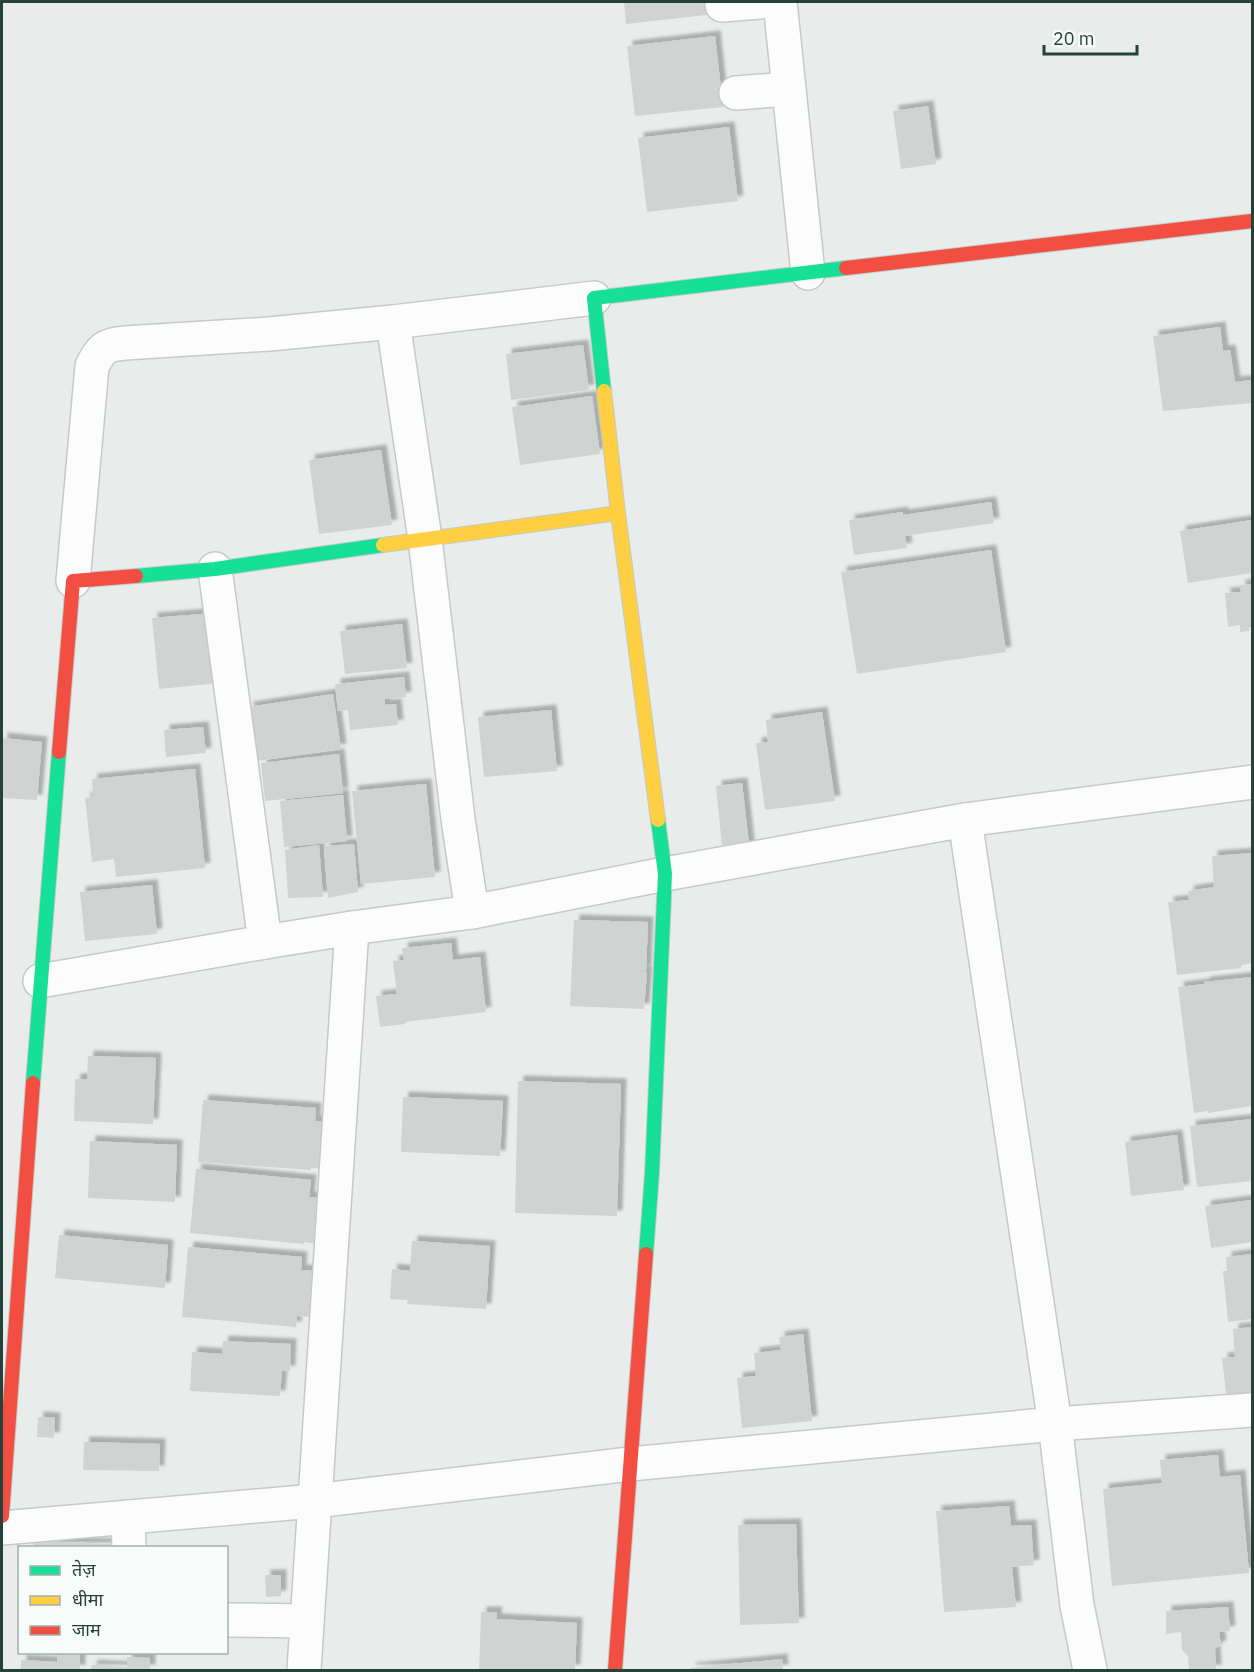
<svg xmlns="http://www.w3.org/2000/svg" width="1254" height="1672" viewBox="0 0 1254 1672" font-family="'IBM Plex Sans','Noto Sans Devanagari',sans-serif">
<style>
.building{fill:#cfd4d2;filter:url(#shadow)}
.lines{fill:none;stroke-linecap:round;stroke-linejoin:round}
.street-casing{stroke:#c5cac8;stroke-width:36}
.fast-casing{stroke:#c3cbc8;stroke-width:16}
.slow-casing{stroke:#c3cbc8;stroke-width:16}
.jam-casing{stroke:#c3cbc8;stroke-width:16}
.street{stroke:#fcfcfc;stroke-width:33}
.fast{stroke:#16e098;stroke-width:14}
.slow{stroke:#ffcf43;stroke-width:14}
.jam{stroke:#f24e42;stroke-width:14}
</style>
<defs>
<filter id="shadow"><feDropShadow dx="5.5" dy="-5.5" stdDeviation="1.5" flood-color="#0004"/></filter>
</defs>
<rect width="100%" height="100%" fill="#e8edeb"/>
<g class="building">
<path d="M 624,2 L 713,2 L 715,14 L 626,24 Z"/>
<path d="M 715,36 L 723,107 L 635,116 L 627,46 Z"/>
<path d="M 928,106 L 936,164 L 901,169 L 893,111 Z"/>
<path d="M 729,127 L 738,201 L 647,212 L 638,138 Z"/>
<path d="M 1220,327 L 1223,351 L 1230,350 L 1235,382 L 1251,380 L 1252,403 L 1163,411 L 1153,336 Z"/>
<path d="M 583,345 L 589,390 L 511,400 L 506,354 Z"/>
<path d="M 592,396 L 600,454 L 520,465 L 512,407 Z"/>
<path d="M 381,450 L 392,525 L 319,534 L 309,460 Z"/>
<path d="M 991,502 L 994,523 L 905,536 L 907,548 L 854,555 L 849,520 L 903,512 L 903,515 Z"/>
<path d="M 1252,520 L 1252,573 L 1188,583 L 1180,531 Z"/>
<path d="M 991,550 L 1006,652 L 857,674 L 841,572 Z"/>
<path d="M 1252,584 L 1252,625 L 1249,625 L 1249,631 L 1240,632 L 1240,625 L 1228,627 L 1225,593 L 1241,592 L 1240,585 Z"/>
<path d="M 214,613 L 220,683 L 159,689 L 152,618 Z"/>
<path d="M 402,624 L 407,668 L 345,674 L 340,631 Z"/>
<path d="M 404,677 L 406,697 L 385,699 L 385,705 L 396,704 L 398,725 L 350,730 L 348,710 L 338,711 L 335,684 Z"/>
<path d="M 333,694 L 341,749 L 257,761 L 248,707 Z"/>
<path d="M 551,710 L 557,771 L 484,777 L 478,717 Z"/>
<path d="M 822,712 L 835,801 L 765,810 L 756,743 L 768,742 L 766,720 Z"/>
<path d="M 203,727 L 206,753 L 166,757 L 164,730 Z"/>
<path d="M 2,738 L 42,742 L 37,800 L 2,798 Z"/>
<path d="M 339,754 L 343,793 L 265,801 L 261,763 Z"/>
<path d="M 195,769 L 205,868 L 116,877 L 114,859 L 92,862 L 85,798 L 93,797 L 92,779 Z"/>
<path d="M 742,783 L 750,853 L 723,856 L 716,786 Z"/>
<path d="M 426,784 L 435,877 L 361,884 L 352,791 Z"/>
<path d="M 343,795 L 347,841 L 284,847 L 280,801 Z"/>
<path d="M 354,844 L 358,892 L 328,898 L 324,846 Z"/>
<path d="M 319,845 L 323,897 L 288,898 L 285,850 Z"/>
<path d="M 1252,853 L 1252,963 L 1241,965 L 1241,968 L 1177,975 L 1168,902 L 1189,900 L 1188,891 L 1214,887 L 1212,856 Z"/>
<path d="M 152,885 L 157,934 L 85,941 L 80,892 Z"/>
<path d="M 574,920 L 648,922 L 646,971 L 631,970 L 647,972 L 644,1009 L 570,1006 Z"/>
<path d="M 451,943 L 453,960 L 480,957 L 486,1012 L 405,1022 L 405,1024 L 380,1027 L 376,996 L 397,994 L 393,961 L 404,960 L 402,948 Z"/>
<path d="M 1252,977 L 1252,1106 L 1208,1113 L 1208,1111 L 1194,1113 L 1178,987 L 1205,984 L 1204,982 Z"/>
<path d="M 88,1056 L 156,1058 L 153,1124 L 74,1121 L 75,1079 L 87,1079 Z"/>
<path d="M 518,1081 L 621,1084 L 617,1216 L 515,1213 Z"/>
<path d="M 403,1097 L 503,1101 L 500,1156 L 401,1152 Z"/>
<path d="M 203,1100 L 316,1108 L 315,1121 L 329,1122 L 326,1169 L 311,1168 L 311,1170 L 198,1162 Z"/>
<path d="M 1252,1119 L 1252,1181 L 1197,1187 L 1190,1126 Z"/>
<path d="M 1177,1135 L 1184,1190 L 1131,1196 L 1125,1142 Z"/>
<path d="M 90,1141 L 177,1145 L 175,1202 L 88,1198 Z"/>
<path d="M 196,1169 L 311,1180 L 309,1197 L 323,1198 L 319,1244 L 304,1242 L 304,1244 L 190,1233 Z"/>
<path d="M 1252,1200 L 1252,1242 L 1211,1248 L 1205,1206 Z"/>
<path d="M 59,1235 L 168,1245 L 165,1288 L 55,1278 Z"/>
<path d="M 412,1241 L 490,1246 L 486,1309 L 407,1304 L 408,1300 L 390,1299 L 392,1269 L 410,1271 Z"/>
<path d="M 188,1247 L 302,1257 L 301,1270 L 316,1271 L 312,1317 L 297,1316 L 296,1327 L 182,1317 Z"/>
<path d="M 1252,1254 L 1252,1319 L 1228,1322 L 1223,1271 L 1227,1271 L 1226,1257 Z"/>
<path d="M 1252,1327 L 1252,1399 L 1227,1402 L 1222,1358 L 1235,1357 L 1233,1329 Z"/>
<path d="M 803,1334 L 812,1421 L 742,1428 L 737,1378 L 756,1376 L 754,1353 L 781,1350 L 779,1337 Z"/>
<path d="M 223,1341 L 291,1344 L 290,1371 L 282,1371 L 280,1396 L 190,1391 L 192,1352 L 222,1354 Z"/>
<path d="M 38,1417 L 55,1418 L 54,1438 L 37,1437 Z"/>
<path d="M 84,1442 L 160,1444 L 159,1471 L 83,1470 Z"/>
<path d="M 1218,1455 L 1220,1477 L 1240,1475 L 1249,1573 L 1112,1586 L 1103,1489 L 1162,1483 L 1160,1460 Z"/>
<path d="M 1009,1506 L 1011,1526 L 1031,1525 L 1034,1565 L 1012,1567 L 1016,1607 L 944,1612 L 936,1511 Z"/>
<path d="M 796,1524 L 799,1623 L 740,1625 L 738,1525 Z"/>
<path d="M 33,1541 L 113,1544 L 113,1548 L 33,1548 Z"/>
<path d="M 265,1575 L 281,1575 L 281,1596 L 266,1597 Z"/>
<path d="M 1228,1607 L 1230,1631 L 1219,1632 L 1221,1645 L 1215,1649 L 1216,1670 L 1189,1670 L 1188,1656 L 1182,1650 L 1181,1632 L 1166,1634 L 1166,1611 Z"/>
<path d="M 481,1612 L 497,1612 L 496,1619 L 577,1623 L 575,1670 L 479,1670 Z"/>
<path d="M 57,1653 L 80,1653 L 80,1670 L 21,1670 L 21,1660 L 57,1662 Z"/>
<path d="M 127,1657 L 150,1658 L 150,1670 L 91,1670 L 92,1665 L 127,1667 Z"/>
<path d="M 782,1659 L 783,1670 L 691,1670 L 690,1668 Z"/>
</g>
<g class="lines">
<defs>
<g id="street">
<path d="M 780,2 L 808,273"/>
<path d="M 722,5 L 760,2"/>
<path d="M 736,93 L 789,89"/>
<path d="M 73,581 L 92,366 C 102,348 104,345 125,343 L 269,334 L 393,322 L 594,298"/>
<path d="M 965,820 L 1055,1424 L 1077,1605 L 1090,1670"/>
<path d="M 472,912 L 665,874 L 965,820 L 1252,782"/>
<path d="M 352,928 L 472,912 L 458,819 L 425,539 L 393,322"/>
<path d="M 265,942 L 352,928 L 304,1670"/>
<path d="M 40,981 L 265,942 L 215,569"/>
<path d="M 128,1517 L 129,1548"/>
<path d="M 2,1528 L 314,1501 L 630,1464 L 1055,1424 L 1252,1410"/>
<path d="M 226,1620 L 307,1621"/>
</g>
<g id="fast">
<path d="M 604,391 L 594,298 L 846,268"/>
<path d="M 136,576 L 215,569 L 383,545"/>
<path d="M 33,1083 L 59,752"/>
<path d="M 646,1254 L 652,1173 L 665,874 L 658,820"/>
</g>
<g id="slow">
<path d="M 604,391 L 618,513 L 658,820"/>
<path d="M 383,545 L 618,513"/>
</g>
<g id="jam">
<path d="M 846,268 L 1252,221"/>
<path d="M 59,752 L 73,581 L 136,576"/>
<path d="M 2,1516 L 33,1083"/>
<path d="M 615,1670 L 646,1254"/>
</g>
</defs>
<use href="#street" class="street-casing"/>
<use href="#fast" class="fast-casing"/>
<use href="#slow" class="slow-casing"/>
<use href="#jam" class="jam-casing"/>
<use href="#street" class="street"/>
<use href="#fast" class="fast"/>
<use href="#slow" class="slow"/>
<use href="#jam" class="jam"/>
</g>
<rect width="1254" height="1672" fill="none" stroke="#24423a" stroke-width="6"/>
<rect x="18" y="1546" width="210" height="108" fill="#f7fbf9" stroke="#a3b1ad" stroke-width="1.5"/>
<rect x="30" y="1566" width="30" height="9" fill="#16e098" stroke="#a3b1ad" stroke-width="1.5"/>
<text x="72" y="1576" font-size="18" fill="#24423a">तेज़</text>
<rect x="30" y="1596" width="30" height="9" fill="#ffcf43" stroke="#a3b1ad" stroke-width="1.5"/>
<text x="72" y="1606" font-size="18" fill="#24423a">धीमा</text>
<rect x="30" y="1626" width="30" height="9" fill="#f24e42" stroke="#a3b1ad" stroke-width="1.5"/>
<text x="72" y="1636" font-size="18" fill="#24423a">जाम</text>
<path d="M1044 45v9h93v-9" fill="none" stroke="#24423a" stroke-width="3"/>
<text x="1053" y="45" font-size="18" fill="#24423a" stroke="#f7fbf9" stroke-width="4.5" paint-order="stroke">20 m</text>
</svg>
